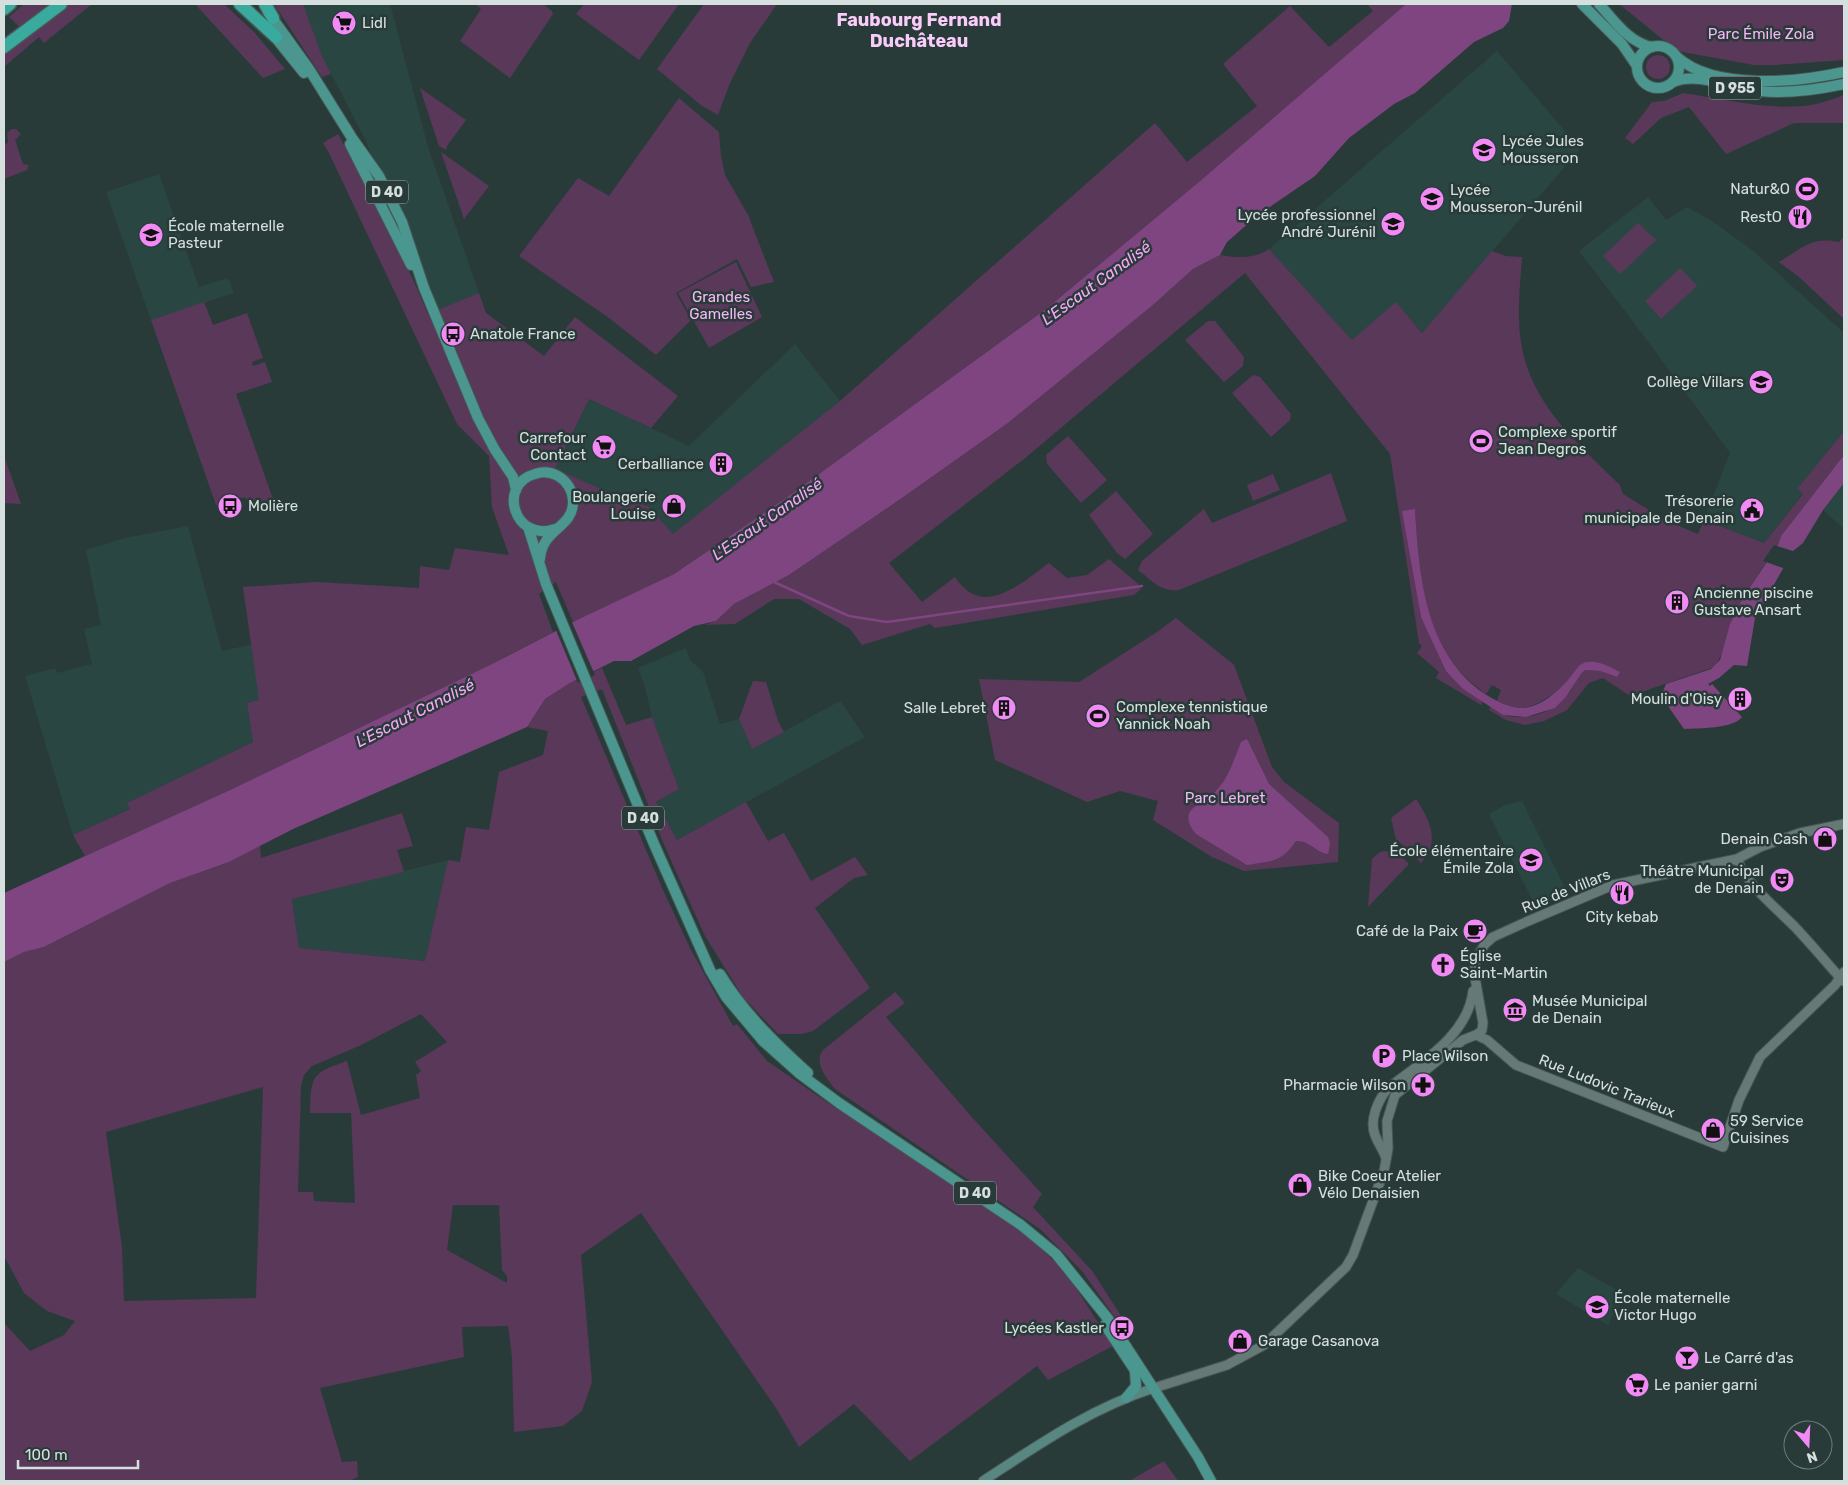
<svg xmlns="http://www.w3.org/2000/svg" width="1848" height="1485" viewBox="0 0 1848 1485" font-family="Rubik,sans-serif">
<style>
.built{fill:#2a4642}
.green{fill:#59385a;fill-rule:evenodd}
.water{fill:#7f4580}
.pier{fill:#293b39}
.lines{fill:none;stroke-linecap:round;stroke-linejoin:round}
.stream{stroke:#7f4580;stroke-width:2.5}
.tertiary-casing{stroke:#485755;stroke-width:11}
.secondary-casing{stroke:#485755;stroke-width:11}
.primary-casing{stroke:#485755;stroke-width:12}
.motorway-casing{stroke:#485755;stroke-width:15}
.tertiary{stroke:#657976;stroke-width:9}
.secondary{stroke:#588782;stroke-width:9}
.primary{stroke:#4b968e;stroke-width:10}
.motorway{stroke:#3aa99e;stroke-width:12}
.labels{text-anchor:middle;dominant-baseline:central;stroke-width:5;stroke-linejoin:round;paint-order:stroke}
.shield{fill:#293b39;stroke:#a1aeac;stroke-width:1}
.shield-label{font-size:14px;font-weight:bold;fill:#d5e0de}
.poi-label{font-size:15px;fill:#d5e0de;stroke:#293b39;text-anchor:start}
.park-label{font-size:15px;fill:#f8b6f8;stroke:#293b39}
.street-label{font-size:15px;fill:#d5e0de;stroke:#293b39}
.water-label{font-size:16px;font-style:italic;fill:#f9a6fa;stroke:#293b39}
.quarter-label{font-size:18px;font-weight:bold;fill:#faccfa;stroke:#293b39}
</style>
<rect width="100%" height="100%" fill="#293b39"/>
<g class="built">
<path d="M 303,4 L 390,4 L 428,147 L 479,293 L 439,310 L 372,158 L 366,141 L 322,56 Z"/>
<path d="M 1497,51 L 1580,149 L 1422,333 L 1396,303 L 1352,340 L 1269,249 Z"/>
<path d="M 159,174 L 199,287 L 228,278 L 234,293 L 151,320 L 106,192 Z"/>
<path d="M 1648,197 L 1666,220 L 1687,207 L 1712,221 L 1752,250 L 1844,333 L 1844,431 L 1797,489 L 1803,493 L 1764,543 L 1704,520 L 1730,453 L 1635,324 L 1579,251 Z"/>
<path d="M 795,344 L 840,401 L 673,535 L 648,506 L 627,500 L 555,470 L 589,399 L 689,446 Z"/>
<path d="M 1844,483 L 1844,529 L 1823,510 Z"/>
<path d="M 188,526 L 222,651 L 253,644 L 260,700 L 247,703 L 253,742 L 128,803 L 130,809 L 73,835 L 25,676 L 55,668 L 57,673 L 92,664 L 84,629 L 101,625 L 86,550 L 125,538 Z"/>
<path d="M 686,648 L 690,660 L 703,672 L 720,724 L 739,719 L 752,749 L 840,701 L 865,737 L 677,840 L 656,802 L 679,789 L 652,717 L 645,687 L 638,668 Z"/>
<path d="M 1522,801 L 1568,894 L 1536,907 L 1489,814 L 1505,805 Z"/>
<path d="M 448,860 L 425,961 L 299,948 L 292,899 Z"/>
<path d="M 1578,1268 L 1624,1294 L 1608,1325 L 1556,1294 Z"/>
</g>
<g class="green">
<path d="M 24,4 L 92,4 L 44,43 L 39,37 L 4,67 L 4,53 L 28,35 L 9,17 Z"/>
<path d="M 195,4 L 224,4 L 255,33 L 285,69 L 263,78 Z"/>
<path d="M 274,4 L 303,4 L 322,56 L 331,74 L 322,77 Z"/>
<path d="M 475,4 L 543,4 L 552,11 L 553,14 L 510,78 L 460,41 L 481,9 Z"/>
<path d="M 584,4 L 679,4 L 639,60 L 576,14 Z"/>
<path d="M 704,4 L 777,4 L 750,43 L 730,83 L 718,115 L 702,106 L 657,69 Z"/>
<path d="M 1367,4 L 1406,4 L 1200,181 L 1046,309 L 786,498 L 674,574 L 573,622 L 556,582 L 539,594 L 553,632 L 490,665 L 230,790 L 85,856 L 73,835 L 130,809 L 127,803 L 253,742 L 247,703 L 259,700 L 243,587 L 317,582 L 419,588 L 420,566 L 449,570 L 455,548 L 509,555 L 492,507 L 489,456 L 457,424 L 329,153 L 323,143 L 338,134 C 371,193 402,252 428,314 L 479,293 L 486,313 L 544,356 L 575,317 L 678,396 L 651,428 L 589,399 L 555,469 L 627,500 L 648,506 L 673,534 L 840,401 L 1155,123 L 1187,162 L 1257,106 L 1223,64 L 1290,6 L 1329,47 L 1373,11 Z"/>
<path d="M 1619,4 L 1844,4 L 1844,60 L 1776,65 L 1754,65 L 1677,51 Z"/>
<circle cx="1658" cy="67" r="12"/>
<path d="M 420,88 L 466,120 L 447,146 L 446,150 L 439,146 Z"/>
<path d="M 1683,93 C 1724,99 1769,111 1811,105 C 1822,103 1833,99 1844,95 L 1844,123 L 1794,123 L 1726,154 L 1689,107 L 1661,118 L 1633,144 L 1625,138 L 1652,102 L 1664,101 Z"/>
<path d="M 679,98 L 719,132 L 721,156 L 725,175 L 748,215 L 774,282 L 751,287 L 737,259 L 676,293 L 691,320 L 656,355 L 609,318 L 519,256 L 578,178 L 609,196 Z"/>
<path d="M 12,129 L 16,129 L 21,134 L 15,140 L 23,164 L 29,165 L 27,170 L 4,179 L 4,144 L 8,143 L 7,133 Z"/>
<path d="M 441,152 L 489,186 L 464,219 Z"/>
<path d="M 1638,223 L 1656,240 L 1620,274 L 1603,256 Z"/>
<path d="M 1844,236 L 1844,319 L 1799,277 L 1779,262 C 1802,248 1812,236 1839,242 Z"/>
<path d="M 1269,249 L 1352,340 L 1396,302 L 1422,333 L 1492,251 L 1506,256 L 1522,257 C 1520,287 1516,318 1522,348 C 1533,406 1580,446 1620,485 L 1623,494 L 1665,520 L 1698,534 L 1704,520 L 1764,543 L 1803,494 L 1797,489 L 1844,431 L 1844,455 L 1781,536 L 1778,545 C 1761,569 1745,594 1732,621 C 1725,636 1725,654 1714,667 L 1630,696 L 1603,678 L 1589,683 L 1567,710 L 1544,721 L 1525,725 L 1506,720 L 1489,710 L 1491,706 C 1495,709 1500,713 1504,715 C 1524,721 1551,714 1565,698 C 1573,690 1576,678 1585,670 L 1600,671 L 1617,677 L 1595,662 C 1579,674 1542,707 1523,708 C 1515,709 1505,704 1497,701 L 1501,690 L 1492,685 L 1486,694 L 1483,692 C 1470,682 1457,671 1448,657 C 1421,615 1418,558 1415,510 L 1403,511 L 1421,617 L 1463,689 L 1483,701 L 1481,705 L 1436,678 L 1439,672 L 1417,653 L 1422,646 L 1419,643 L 1390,454 L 1245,273 L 1024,459 L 889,563 L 922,602 L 955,577 C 983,620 1021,583 1049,563 L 1067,578 L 1087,575 L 1109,559 L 1137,583 L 1141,589 L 1134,595 L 935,628 L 930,624 L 862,645 L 850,629 L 799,599 L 774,599 L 735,624 L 704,625 L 716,621 L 734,604 L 789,575 L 902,498 L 1008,423 L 1153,305 L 1193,269 L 1220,255 C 1236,258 1255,259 1269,249 Z"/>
<path d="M 736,262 L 762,317 L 709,348 L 678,293 Z"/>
<path d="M 1680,268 L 1697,286 L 1661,319 L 1645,301 Z"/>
<path d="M 204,302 L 213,325 L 247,313 L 263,358 L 252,362 L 253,366 L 265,362 L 272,382 L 236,394 L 274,502 L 252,503 C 247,498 245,497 238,498 L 235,504 L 216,505 L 151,320 Z"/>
<path d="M 1208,321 L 1215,321 L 1244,357 L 1243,366 L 1224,382 L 1185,340 Z"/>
<path d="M 1253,375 L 1260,377 L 1291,414 L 1290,420 L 1271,437 L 1232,393 Z"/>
<path d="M 1068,436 L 1107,480 L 1081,503 L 1047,464 L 1046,455 Z"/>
<path d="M 4,456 L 21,504 L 4,503 Z"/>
<path d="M 1331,473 L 1347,521 L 1179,590 C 1160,592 1153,581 1138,570 L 1142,561 L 1204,509 L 1212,523 Z"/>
<path d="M 1273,474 L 1280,490 L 1253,501 L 1247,485 Z"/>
<path d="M 1116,491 L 1153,534 L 1125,559 L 1117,553 L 1089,515 Z"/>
<path d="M 1176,618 L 1234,665 L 1272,767 L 1284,782 L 1339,823 L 1338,862 L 1244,871 L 1212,857 L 1153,820 L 1158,801 L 1120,791 L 1087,802 L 995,760 L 979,679 L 1079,682 L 1157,632 Z"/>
<path d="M 602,668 L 626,725 L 652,717 L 679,789 L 656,802 L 677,840 L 746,802 L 768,841 L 784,833 L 811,881 L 855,857 L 868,875 L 854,878 L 815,908 L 870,988 L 813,1031 L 801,1034 L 778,1034 L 743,997 L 705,936 L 665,847 L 602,689 L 581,697 L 663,890 L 690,948 L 733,1026 L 737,1024 L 767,1061 L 837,1109 L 850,1115 L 938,1171 L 1030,1238 L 1056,1263 L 1076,1288 L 1113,1346 L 1048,1380 L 1037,1366 L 910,1461 L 854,1404 L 799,1447 L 776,1408 L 641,1213 L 581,1255 L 592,1382 L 582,1411 L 563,1426 L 514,1432 L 512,1357 L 508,1326 L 462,1327 L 464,1357 L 320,1388 L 342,1462 L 357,1461 L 358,1477 L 349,1481 L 4,1481 L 4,1323 L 30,1351 L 64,1335 L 75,1321 L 47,1311 L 24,1293 L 4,1256 L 4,962 L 24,952 L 44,947 L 170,883 L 229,862 L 260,845 L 261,858 L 402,813 L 413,846 L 397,850 L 404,872 L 292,899 L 299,948 L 425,961 L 448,860 L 460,862 L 466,827 L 489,830 L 499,772 L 543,755 L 548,731 L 527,727 L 545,699 L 570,683 ZM 421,1014 L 447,1042 L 415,1062 L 421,1071 L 416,1075 L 420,1098 L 361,1115 L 347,1061 C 311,1073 311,1076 310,1113 L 351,1113 L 355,1203 L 314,1201 L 313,1192 L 298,1192 L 301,1086 L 304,1075 L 312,1066 L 359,1046 ZM 263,1087 L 256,1298 L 124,1301 L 122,1247 L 106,1132 ZM 453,1205 L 499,1205 L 502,1270 L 507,1276 L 507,1283 L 447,1250 Z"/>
<path d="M 753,681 L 766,682 L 778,721 L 784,732 L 752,749 L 739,719 Z"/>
<path d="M 1416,799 C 1426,814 1436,831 1430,850 C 1429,855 1424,859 1421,863 L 1396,839 L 1391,818 Z"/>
<path d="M 1384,851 L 1398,853 L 1409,864 L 1368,907 L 1372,859 L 1380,852 Z"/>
<path d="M 895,992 L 905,1003 L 886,1017 L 969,1114 L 1042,1194 L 1033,1207 L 1093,1272 L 1133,1335 L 1129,1337 L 1082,1271 L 1040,1229 L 835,1089 C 827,1078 813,1063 823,1050 Z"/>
<path d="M 1164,1461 L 1178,1481 L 1129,1481 Z"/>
</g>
<g class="water">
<path d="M 1406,4 L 1512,4 L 1509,21 L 1503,28 L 1474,42 L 1415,93 L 1394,104 L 1349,138 L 1315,176 L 1258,215 L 1227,242 L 1220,255 L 1193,269 L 1153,305 L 1008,423 L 902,498 L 789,575 L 734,604 L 716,621 L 694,626 L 631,661 L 614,661 L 570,683 L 545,699 L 527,727 L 293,829 L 229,862 L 170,883 L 44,947 L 24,952 L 4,962 L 4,893 L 230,790 L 490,665 L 579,619 L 674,574 L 786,498 L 1046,309 L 1200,181 Z"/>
<path d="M 1844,455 L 1844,483 L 1823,510 L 1803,543 L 1793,551 L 1755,618 L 1747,666 L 1734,665 L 1719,678 L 1708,684 L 1710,686 L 1712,684 L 1742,717 C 1733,729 1699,728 1684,729 L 1661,696 L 1666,684 L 1711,669 L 1720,660 L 1730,624 L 1743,598 L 1778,545 L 1781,536 Z"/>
<path d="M 1415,509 C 1419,576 1425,654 1485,694 C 1496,701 1511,709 1524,708 C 1542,706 1557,692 1568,680 C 1572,675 1576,669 1580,665 C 1584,662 1590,661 1595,662 C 1603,663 1612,668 1620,672 L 1617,677 L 1600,671 L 1585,670 L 1581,674 L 1566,697 L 1555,708 L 1526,717 L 1503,715 L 1463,689 L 1446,671 L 1421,617 L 1402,511 Z"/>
<path d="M 1247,739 L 1269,784 L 1328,837 L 1330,844 L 1328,854 C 1315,852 1310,840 1296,841 C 1280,864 1272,860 1247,865 L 1196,834 C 1176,810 1200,805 1214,793 C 1217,790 1221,785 1224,781 C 1231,769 1236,755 1241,742 Z"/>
</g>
<g class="pier">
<path d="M 1774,545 L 1796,552 L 1786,569 L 1763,561 Z"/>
<path d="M 571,620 L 595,675 L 578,683 L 555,628 Z"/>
</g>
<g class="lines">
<path class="stream" d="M 774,582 L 849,616 L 887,622 L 1142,586"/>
<defs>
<g id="tertiary">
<path d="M 1737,859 C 1748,886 1774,906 1794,926 C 1811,944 1827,963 1843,981"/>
<path d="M 1476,1035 L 1487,1040 L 1516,1065 L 1723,1147 L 1739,1100 L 1760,1057 L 1835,985 L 1844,972"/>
<path d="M 1386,1158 C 1383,1150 1378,1143 1375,1135 C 1369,1120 1378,1101 1387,1089 C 1420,1063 1468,1036 1473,991"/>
<path d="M 1154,1388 L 1227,1365 L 1264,1345 L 1346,1267 L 1353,1255 L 1384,1171 L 1388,1149 L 1387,1121 L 1395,1095 L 1463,1040 L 1478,1034 L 1482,1030 L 1483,1023 L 1474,972 L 1476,959 L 1485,944 L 1493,937 L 1526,922 L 1613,885 L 1737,859 L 1760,847 L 1800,833 L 1844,824"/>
</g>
<path id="secondary" d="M 983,1481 C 1038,1445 1091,1408 1154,1388"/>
<g id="primary">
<path d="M 1582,4 L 1622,44 L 1637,66"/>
<path d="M 1599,4 C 1614,20 1629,43 1652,47"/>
<path d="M 268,12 L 309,69 L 352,138 L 379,176 L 402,222 L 424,288 L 478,418 L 495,450 L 513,477 L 516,490"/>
<path d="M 271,32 L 304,73"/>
<circle cx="1658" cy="67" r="21"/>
<path d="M 1677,57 C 1715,91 1798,82 1844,72"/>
<path d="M 1673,82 C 1698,71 1733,89 1760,91 C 1789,94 1816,90 1844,84"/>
<path d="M 350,144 L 411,265"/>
<path d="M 528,527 L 546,584 L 654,844 L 710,970 L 726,997 L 763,1041 L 800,1074 L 839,1103 L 1021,1225 L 1056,1254 L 1109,1320 L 1198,1457 L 1211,1481"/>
<path d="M 540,559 C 542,528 574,528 573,501 C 573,491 567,481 558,476 C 551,472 543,471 535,474 C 497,484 514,543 555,529"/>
<path d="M 720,974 C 744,1013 775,1043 808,1073"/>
<path d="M 1105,1325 L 1134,1369"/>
<path d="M 1126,1398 L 1136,1386 L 1135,1372"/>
</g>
<g id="motorway">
<path d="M 240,4 L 276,37"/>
<path d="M 265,4 L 273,18"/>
<path d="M 4,9 L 10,4"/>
<path d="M 4,47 L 61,4"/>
</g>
</defs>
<use href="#tertiary" class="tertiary-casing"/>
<use href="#secondary" class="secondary-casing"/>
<use href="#primary" class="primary-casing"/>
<use href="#motorway" class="motorway-casing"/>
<use href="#tertiary" class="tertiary"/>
<use href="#secondary" class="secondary"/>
<use href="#primary" class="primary"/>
<use href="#motorway" class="motorway"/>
</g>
<defs>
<symbol id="supermarket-disc" viewBox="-11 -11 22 22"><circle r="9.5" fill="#f18af4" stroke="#293b39"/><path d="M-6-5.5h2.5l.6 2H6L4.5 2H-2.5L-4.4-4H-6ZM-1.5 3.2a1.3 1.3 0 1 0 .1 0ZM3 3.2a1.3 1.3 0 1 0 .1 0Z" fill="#111"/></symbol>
<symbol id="school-disc" viewBox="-11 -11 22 22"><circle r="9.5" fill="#f18af4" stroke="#293b39"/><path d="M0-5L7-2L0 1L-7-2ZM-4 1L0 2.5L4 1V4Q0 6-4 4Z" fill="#111"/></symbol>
<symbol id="stadium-disc" viewBox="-11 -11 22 22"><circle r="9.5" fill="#f18af4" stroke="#293b39"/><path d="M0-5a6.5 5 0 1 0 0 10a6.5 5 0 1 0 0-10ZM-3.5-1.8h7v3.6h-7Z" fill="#111"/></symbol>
<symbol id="restaurant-disc" viewBox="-11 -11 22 22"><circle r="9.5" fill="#f18af4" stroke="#293b39"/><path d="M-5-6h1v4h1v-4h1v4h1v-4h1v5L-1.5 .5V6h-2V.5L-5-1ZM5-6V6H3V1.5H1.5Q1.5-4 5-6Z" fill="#111"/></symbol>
<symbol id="bus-disc" viewBox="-11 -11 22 22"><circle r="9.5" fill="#f18af4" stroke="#293b39"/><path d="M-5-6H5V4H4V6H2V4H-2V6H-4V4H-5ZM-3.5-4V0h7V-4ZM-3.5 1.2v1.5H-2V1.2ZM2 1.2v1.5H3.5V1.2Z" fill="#111"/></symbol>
<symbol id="building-disc" viewBox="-11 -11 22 22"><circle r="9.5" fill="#f18af4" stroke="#293b39"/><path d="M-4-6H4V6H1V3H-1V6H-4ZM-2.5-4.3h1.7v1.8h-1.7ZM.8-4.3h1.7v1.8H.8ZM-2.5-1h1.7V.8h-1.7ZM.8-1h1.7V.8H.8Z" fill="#111"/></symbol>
<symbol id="shop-disc" viewBox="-11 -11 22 22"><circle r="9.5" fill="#f18af4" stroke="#293b39"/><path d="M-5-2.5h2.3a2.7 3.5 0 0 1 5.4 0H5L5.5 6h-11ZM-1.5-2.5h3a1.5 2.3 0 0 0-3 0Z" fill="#111"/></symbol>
<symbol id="civic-disc" viewBox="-11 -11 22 22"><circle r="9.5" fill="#f18af4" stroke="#293b39"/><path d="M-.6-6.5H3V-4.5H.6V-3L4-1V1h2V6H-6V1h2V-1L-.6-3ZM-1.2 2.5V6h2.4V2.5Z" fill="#111"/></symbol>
<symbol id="theatre-disc" viewBox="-11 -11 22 22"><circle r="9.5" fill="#f18af4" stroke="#293b39"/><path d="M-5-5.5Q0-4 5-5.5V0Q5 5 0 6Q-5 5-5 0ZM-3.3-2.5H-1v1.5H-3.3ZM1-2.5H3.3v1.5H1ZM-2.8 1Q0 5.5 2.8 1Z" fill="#111"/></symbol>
<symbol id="cafe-disc" viewBox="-11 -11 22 22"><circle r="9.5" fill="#f18af4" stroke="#293b39"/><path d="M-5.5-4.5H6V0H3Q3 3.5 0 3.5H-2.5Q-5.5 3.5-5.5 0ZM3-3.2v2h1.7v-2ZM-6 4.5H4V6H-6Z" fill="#111"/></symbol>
<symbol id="church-disc" viewBox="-11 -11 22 22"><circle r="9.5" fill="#f18af4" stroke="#293b39"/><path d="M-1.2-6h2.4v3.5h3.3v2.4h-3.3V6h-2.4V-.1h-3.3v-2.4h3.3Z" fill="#111"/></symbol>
<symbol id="museum-disc" viewBox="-11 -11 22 22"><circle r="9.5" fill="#f18af4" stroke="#293b39"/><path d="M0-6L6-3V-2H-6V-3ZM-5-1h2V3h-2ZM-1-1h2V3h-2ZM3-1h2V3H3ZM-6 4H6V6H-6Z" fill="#111"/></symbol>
<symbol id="parking-disc" viewBox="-11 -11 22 22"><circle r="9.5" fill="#f18af4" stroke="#293b39"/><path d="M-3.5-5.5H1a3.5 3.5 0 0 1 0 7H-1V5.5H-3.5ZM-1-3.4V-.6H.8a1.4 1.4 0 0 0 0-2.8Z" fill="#111"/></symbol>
<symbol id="pharmacy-disc" viewBox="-11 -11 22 22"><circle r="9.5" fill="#f18af4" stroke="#293b39"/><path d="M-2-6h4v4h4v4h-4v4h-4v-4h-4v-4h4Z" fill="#111"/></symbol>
<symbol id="bar-disc" viewBox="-11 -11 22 22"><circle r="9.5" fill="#f18af4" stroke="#293b39"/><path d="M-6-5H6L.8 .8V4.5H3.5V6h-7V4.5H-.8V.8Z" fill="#111"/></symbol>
</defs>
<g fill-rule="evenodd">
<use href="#supermarket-disc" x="330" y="9" width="28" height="28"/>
<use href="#school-disc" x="1470" y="136" width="28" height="28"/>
<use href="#stadium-disc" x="1793" y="175" width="28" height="28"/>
<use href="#school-disc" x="1418" y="185" width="28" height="28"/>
<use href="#restaurant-disc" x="1786" y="203" width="28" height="28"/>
<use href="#school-disc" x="1379" y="210" width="28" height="28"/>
<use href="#school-disc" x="137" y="221" width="28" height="28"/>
<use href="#bus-disc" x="439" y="320" width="28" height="28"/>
<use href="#school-disc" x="1747" y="368" width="28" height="28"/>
<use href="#stadium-disc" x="1467" y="427" width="28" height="28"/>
<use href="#supermarket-disc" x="590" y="433" width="28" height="28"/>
<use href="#building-disc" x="707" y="450" width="28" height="28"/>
<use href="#bus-disc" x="216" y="492" width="28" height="28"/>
<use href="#shop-disc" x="660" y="492" width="28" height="28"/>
<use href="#civic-disc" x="1738" y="496" width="28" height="28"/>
<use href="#building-disc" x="1663" y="588" width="28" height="28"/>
<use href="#building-disc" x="1726" y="685" width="28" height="28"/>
<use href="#building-disc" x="990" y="694" width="28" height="28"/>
<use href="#stadium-disc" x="1084" y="702" width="28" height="28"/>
<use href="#shop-disc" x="1811" y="825" width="28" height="28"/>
<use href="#school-disc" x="1517" y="846" width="28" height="28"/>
<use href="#theatre-disc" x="1768" y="866" width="28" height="28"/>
<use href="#restaurant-disc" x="1608" y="879" width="28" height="28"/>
<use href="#cafe-disc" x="1461" y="917" width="28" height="28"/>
<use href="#church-disc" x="1429" y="951" width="28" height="28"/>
<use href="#museum-disc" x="1501" y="996" width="28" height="28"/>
<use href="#parking-disc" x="1370" y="1042" width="28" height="28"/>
<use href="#pharmacy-disc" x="1409" y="1071" width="28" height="28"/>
<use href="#shop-disc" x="1699" y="1116" width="28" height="28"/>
<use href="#shop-disc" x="1286" y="1171" width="28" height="28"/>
<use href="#school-disc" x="1583" y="1293" width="28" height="28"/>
<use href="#bus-disc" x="1108" y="1314" width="28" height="28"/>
<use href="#shop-disc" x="1226" y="1327" width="28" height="28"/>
<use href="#bar-disc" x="1673" y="1344" width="28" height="28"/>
<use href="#supermarket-disc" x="1623" y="1371" width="28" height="28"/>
</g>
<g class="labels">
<g class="shield">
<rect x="1709" y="76.5" width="52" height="23" rx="4"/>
<rect x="366" y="180.5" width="42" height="23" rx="4"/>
<rect x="622" y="806.5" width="42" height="23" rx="4"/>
<rect x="954" y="1181.5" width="42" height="23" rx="4"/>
</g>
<g class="shield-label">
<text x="1735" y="88">D 955</text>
<text x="387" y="192">D 40</text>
<text x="643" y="818">D 40</text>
<text x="975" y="1193">D 40</text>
</g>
<g class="poi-label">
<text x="362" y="23">Lidl</text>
<text x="1502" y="141">Lycée Jules<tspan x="1502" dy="17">Mousseron</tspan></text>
<text x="1790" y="189" text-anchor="end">Natur&amp;O</text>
<text x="1450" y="190">Lycée<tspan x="1450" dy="17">Mousseron-Jurénil</tspan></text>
<text x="1376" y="215" text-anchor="end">Lycée professionnel<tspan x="1376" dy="17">André Jurénil</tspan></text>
<text x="1782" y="217" text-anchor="end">RestO</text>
<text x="168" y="226">École maternelle<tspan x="168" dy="17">Pasteur</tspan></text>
<text x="470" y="334">Anatole France</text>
<text x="1744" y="382" text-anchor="end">Collège Villars</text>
<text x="1498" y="432">Complexe sportif<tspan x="1498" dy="17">Jean Degros</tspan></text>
<text x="586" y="438" text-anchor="end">Carrefour<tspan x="586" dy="17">Contact</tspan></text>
<text x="704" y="464" text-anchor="end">Cerballiance</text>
<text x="656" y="497" text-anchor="end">Boulangerie<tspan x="656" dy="17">Louise</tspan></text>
<text x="1734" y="501" text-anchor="end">Trésorerie<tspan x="1734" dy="17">municipale de Denain</tspan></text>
<text x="248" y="506">Molière</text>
<text x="1694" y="593">Ancienne piscine<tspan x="1694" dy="17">Gustave Ansart</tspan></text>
<text x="1722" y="699" text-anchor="end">Moulin d'Oisy</text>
<text x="1116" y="707">Complexe tennistique<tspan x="1116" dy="17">Yannick Noah</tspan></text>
<text x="986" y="708" text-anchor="end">Salle Lebret</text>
<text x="1808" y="839" text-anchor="end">Denain Cash</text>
<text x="1514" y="851" text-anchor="end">École élémentaire<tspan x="1514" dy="17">Émile Zola</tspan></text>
<text x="1764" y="871" text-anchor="end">Théâtre Municipal<tspan x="1764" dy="17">de Denain</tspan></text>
<text x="1622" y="917" text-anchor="middle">City kebab</text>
<text x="1458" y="931" text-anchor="end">Café de la Paix</text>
<text x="1460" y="956">Église<tspan x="1460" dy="17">Saint-Martin</tspan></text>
<text x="1532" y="1001">Musée Municipal<tspan x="1532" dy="17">de Denain</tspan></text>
<text x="1402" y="1056">Place Wilson</text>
<text x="1406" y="1085" text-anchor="end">Pharmacie Wilson</text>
<text x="1730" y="1121">59 Service<tspan x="1730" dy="17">Cuisines</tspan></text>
<text x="1318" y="1176">Bike Coeur Atelier<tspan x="1318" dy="17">Vélo Denaisien</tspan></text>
<text x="1614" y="1298">École maternelle<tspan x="1614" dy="17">Victor Hugo</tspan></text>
<text x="1104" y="1328" text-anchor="end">Lycées Kastler</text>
<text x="1258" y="1341">Garage Casanova</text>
<text x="1704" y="1358">Le Carré d'as</text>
<text x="1654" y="1385">Le panier garni</text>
</g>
<g class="park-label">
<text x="1761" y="34">Parc Émile Zola</text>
<text x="721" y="297">Grandes<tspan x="721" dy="17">Gamelles</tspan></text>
<text x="1225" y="798">Parc Lebret</text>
</g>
<g class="street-label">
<text transform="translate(1566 891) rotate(-22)">Rue de Villars</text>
<text transform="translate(1607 1086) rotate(22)">Rue Ludovic Trarieux</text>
</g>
<g class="water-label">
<text transform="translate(1096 283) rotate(-36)">L'Escaut Canalisé</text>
<text transform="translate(767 519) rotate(-35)">L'Escaut Canalisé</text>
<text transform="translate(415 713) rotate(-27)">L'Escaut Canalisé</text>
</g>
<g class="quarter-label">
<text x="919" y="20">Faubourg Fernand<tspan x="919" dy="21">Duchâteau</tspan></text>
</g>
</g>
<rect width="1848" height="1485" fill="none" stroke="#d5e0de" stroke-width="10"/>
<g transform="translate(1808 1445) rotate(161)"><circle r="24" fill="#293b39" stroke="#6e7d7b"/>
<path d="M0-4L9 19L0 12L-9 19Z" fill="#f18af4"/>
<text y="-8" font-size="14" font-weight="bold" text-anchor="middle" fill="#d5e0de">N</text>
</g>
<path d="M18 1460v8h120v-8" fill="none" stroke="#d5e0de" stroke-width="2.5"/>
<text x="25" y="1460" font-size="15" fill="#d5e0de" stroke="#293b39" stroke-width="4" paint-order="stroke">100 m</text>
</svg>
